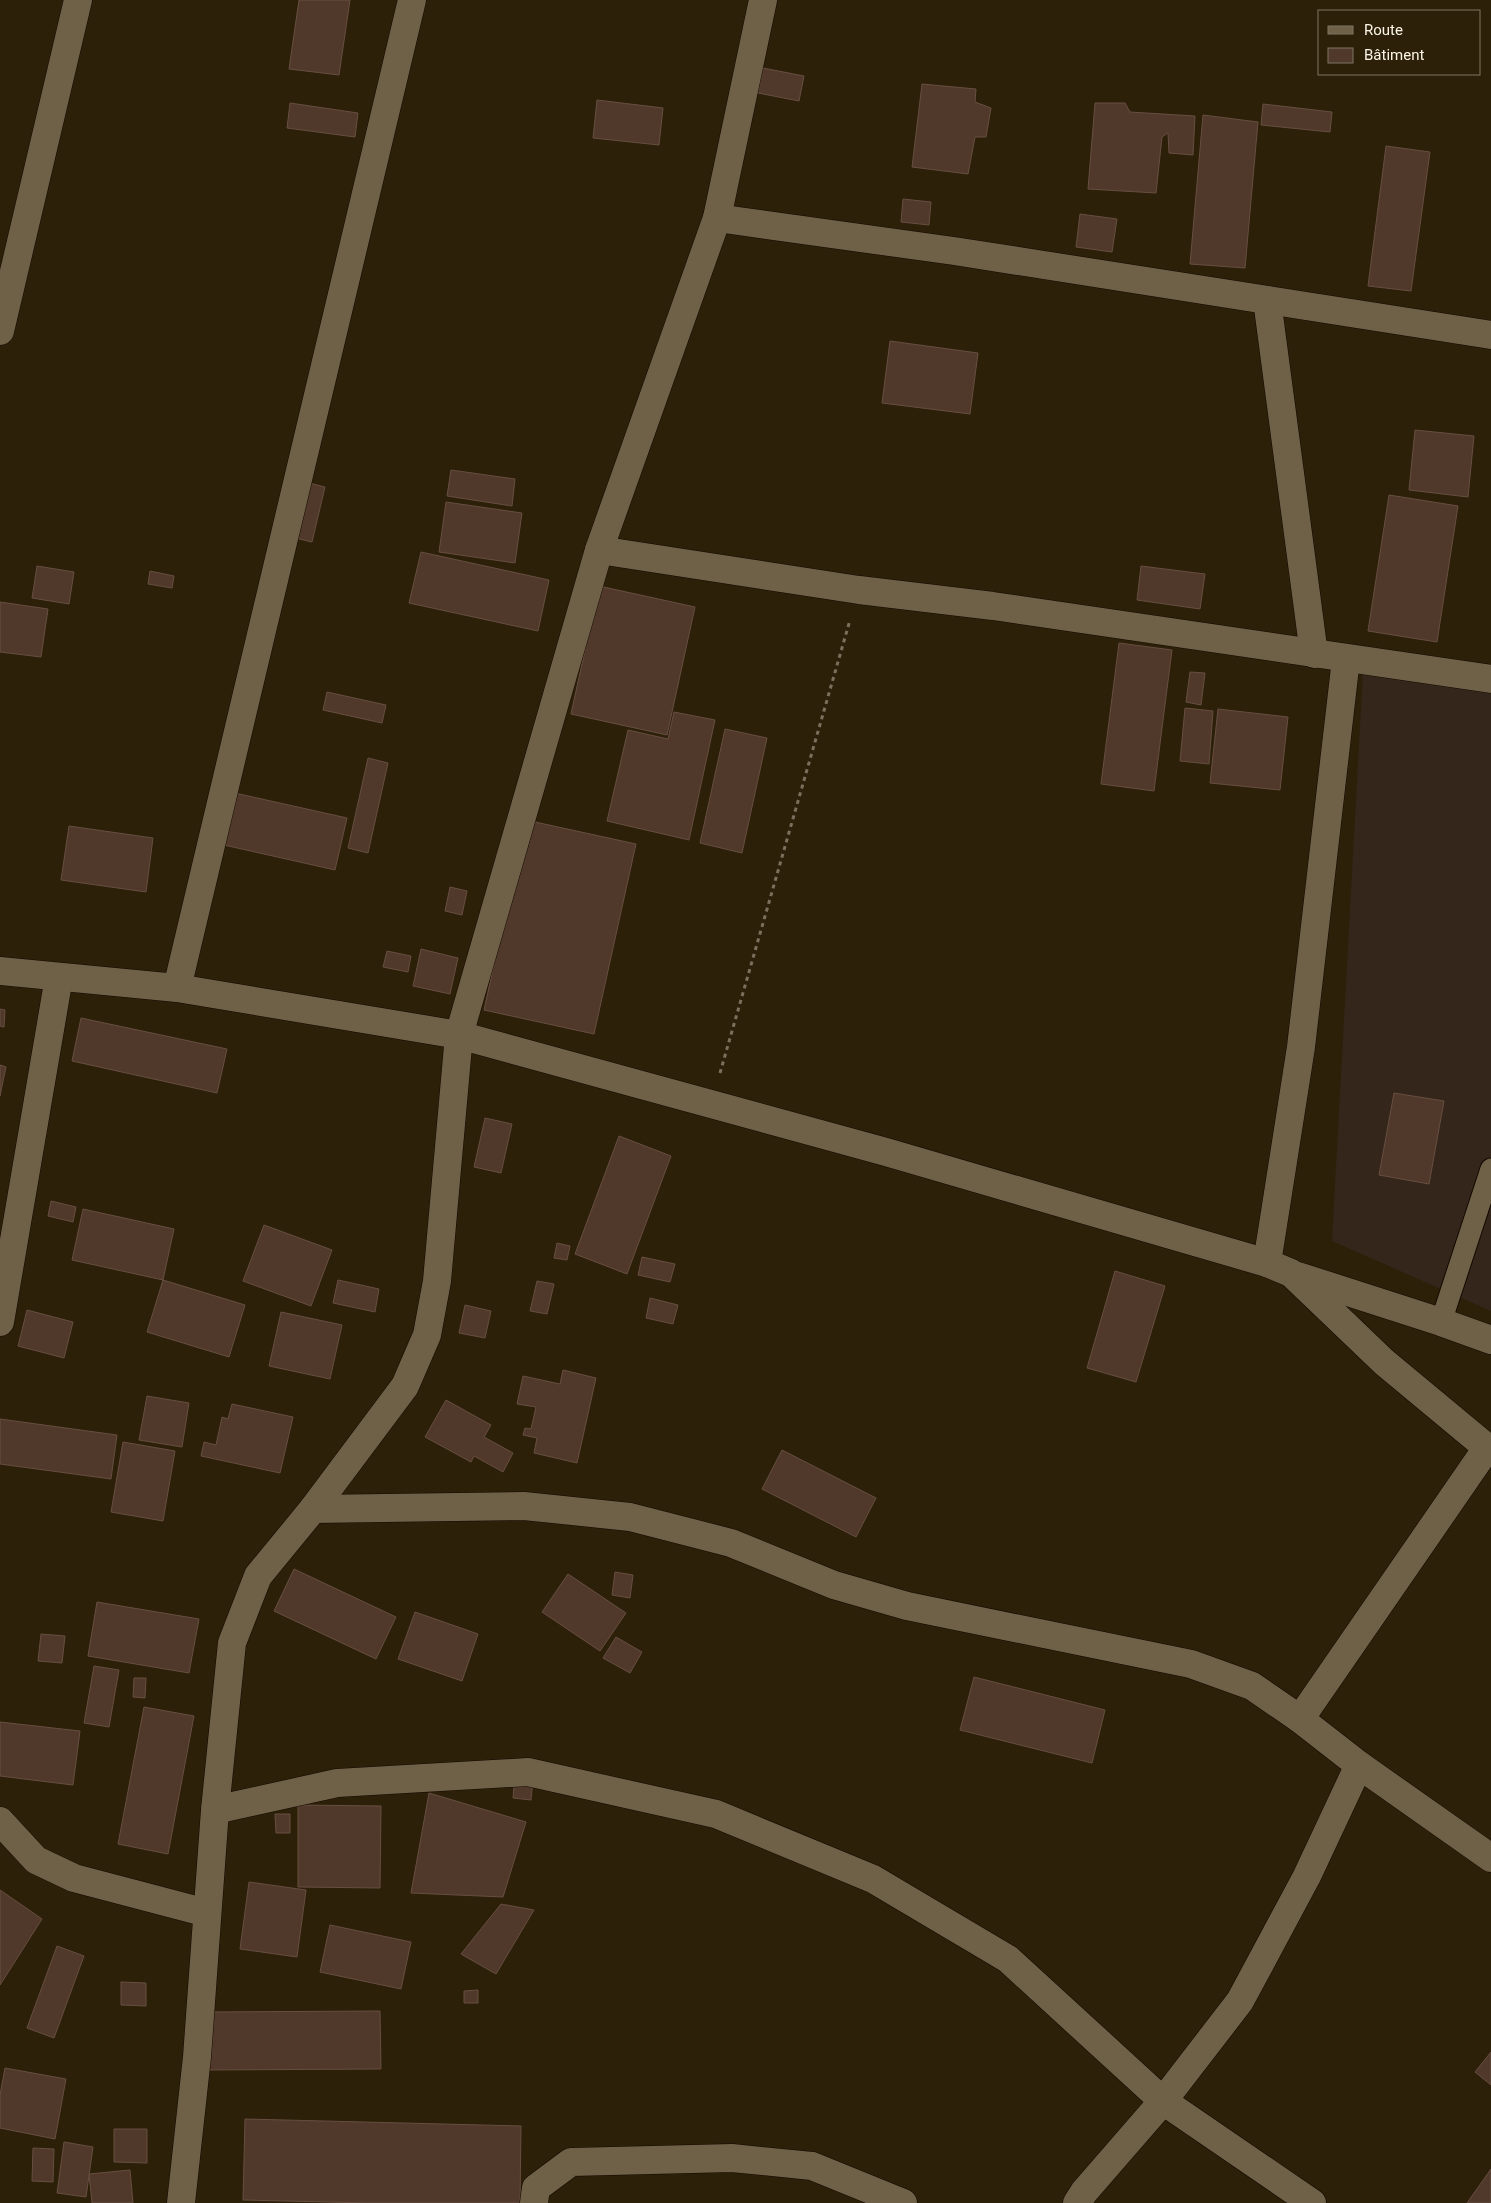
<svg xmlns="http://www.w3.org/2000/svg" width="1491" height="2203" viewBox="0 0 1491 2203" font-family="Roboto,sans-serif">
<style>
.education{fill:#35261b}
.building{fill:#50392b;stroke:#674e40}
.lines{fill:none;stroke-linecap:round;stroke-linejoin:round}
.lane-casing{stroke:#140900;stroke-width:23}
.street-casing{stroke:#140900;stroke-width:29}
.path{stroke:#7b705d;stroke-width:3;stroke-dasharray:4 4;stroke-linecap:butt}
.lane{stroke:#6e6148;stroke-width:21}
.street{stroke:#6e6148;stroke-width:28}
</style>
<rect width="100%" height="100%" fill="#2c2009"/>
<path class="education" d="M 1363,672 L 1491,689 L 1491,1311 L 1332,1241 Z"/>
<g class="building">
<path d="M 299,0 L 350,0 L 339,75 L 289,69 Z"/>
<path d="M 763,68 L 804,76 L 799,101 L 758,93 Z"/>
<path d="M 922,84 L 976,89 L 975,102 L 991,108 L 986,137 L 975,137 L 968,174 L 912,167 Z"/>
<path d="M 597,100 L 663,108 L 659,145 L 593,138 Z"/>
<path d="M 290,103 L 358,113 L 355,137 L 287,128 Z"/>
<path d="M 1095,103 L 1125,103 L 1130,112 L 1195,116 L 1193,155 L 1169,153 L 1168,133 L 1162,137 L 1156,193 L 1088,189 Z"/>
<path d="M 1263,104 L 1332,112 L 1330,132 L 1261,125 Z"/>
<path d="M 1203,115 L 1258,122 L 1245,268 L 1190,264 Z"/>
<path d="M 1386,146 L 1430,152 L 1411,291 L 1368,286 Z"/>
<path d="M 903,199 L 931,202 L 929,225 L 901,222 Z"/>
<path d="M 1080,214 L 1117,219 L 1112,252 L 1076,247 Z"/>
<path d="M 890,341 L 978,353 L 970,414 L 882,403 Z"/>
<path d="M 1415,430 L 1474,436 L 1468,497 L 1409,490 Z"/>
<path d="M 451,470 L 515,479 L 512,506 L 447,496 Z"/>
<path d="M 305,482 L 325,487 L 312,542 L 291,537 Z"/>
<path d="M 1389,495 L 1458,506 L 1437,642 L 1368,631 Z"/>
<path d="M 446,502 L 522,513 L 515,563 L 439,552 Z"/>
<path d="M 421,552 L 549,580 L 538,631 L 409,603 Z"/>
<path d="M 37,566 L 74,572 L 69,604 L 32,598 Z"/>
<path d="M 1141,566 L 1205,574 L 1200,609 L 1137,600 Z"/>
<path d="M 150,571 L 174,576 L 172,588 L 148,584 Z"/>
<path d="M 599,586 L 695,607 L 667,735 L 571,714 Z"/>
<path d="M 0,602 L 48,609 L 41,657 L 0,652 Z"/>
<path d="M 1119,643 L 1172,650 L 1154,791 L 1101,784 Z"/>
<path d="M 1190,672 L 1205,673 L 1201,705 L 1186,702 Z"/>
<path d="M 327,692 L 386,705 L 382,723 L 323,710 Z"/>
<path d="M 1185,708 L 1213,711 L 1209,764 L 1180,761 Z"/>
<path d="M 1218,709 L 1288,717 L 1280,790 L 1210,783 Z"/>
<path d="M 674,712 L 715,720 L 689,840 L 607,821 L 628,730 L 668,739 Z"/>
<path d="M 725,729 L 767,738 L 742,853 L 700,843 Z"/>
<path d="M 368,758 L 388,763 L 368,853 L 348,848 Z"/>
<path d="M 235,793 L 347,818 L 335,870 L 224,845 Z"/>
<path d="M 526,820 L 636,844 L 594,1034 L 484,1010 Z"/>
<path d="M 69,826 L 153,838 L 146,892 L 61,880 Z"/>
<path d="M 450,887 L 467,891 L 462,915 L 445,911 Z"/>
<path d="M 421,949 L 458,958 L 450,994 L 413,986 Z"/>
<path d="M 387,951 L 411,956 L 408,972 L 383,967 Z"/>
<path d="M 0,1009 L 5,1010 L 4,1027 L 0,1026 Z"/>
<path d="M 81,1018 L 227,1049 L 217,1093 L 72,1061 Z"/>
<path d="M 0,1065 L 6,1067 L 0,1096 Z"/>
<path d="M 1394,1093 L 1444,1101 L 1429,1184 L 1379,1175 Z"/>
<path d="M 485,1118 L 512,1124 L 501,1173 L 474,1167 Z"/>
<path d="M 619,1136 L 671,1156 L 627,1274 L 575,1254 Z"/>
<path d="M 51,1201 L 76,1207 L 73,1222 L 48,1216 Z"/>
<path d="M 83,1209 L 174,1229 L 163,1280 L 72,1260 Z"/>
<path d="M 264,1225 L 332,1250 L 311,1306 L 243,1281 Z"/>
<path d="M 557,1243 L 570,1246 L 567,1260 L 554,1258 Z"/>
<path d="M 642,1257 L 675,1264 L 670,1282 L 638,1275 Z"/>
<path d="M 1115,1271 L 1165,1286 L 1136,1382 L 1087,1368 Z"/>
<path d="M 163,1280 L 245,1305 L 229,1357 L 147,1332 Z"/>
<path d="M 338,1280 L 379,1289 L 375,1312 L 333,1303 Z"/>
<path d="M 537,1281 L 554,1284 L 547,1314 L 530,1311 Z"/>
<path d="M 650,1298 L 678,1305 L 673,1324 L 646,1318 Z"/>
<path d="M 465,1305 L 491,1311 L 485,1338 L 459,1333 Z"/>
<path d="M 27,1310 L 73,1322 L 64,1358 L 18,1346 Z"/>
<path d="M 281,1312 L 342,1325 L 330,1379 L 269,1366 Z"/>
<path d="M 563,1370 L 596,1378 L 577,1463 L 534,1453 L 537,1438 L 523,1435 L 525,1428 L 531,1429 L 536,1407 L 517,1404 L 523,1376 L 560,1384 Z"/>
<path d="M 147,1396 L 189,1403 L 182,1447 L 139,1440 Z"/>
<path d="M 446,1400 L 491,1425 L 484,1437 L 513,1453 L 503,1472 L 474,1456 L 471,1462 L 425,1437 Z"/>
<path d="M 232,1404 L 293,1417 L 280,1473 L 201,1456 L 204,1442 L 216,1445 L 222,1417 L 228,1419 Z"/>
<path d="M 0,1419 L 117,1435 L 111,1479 L 0,1464 Z"/>
<path d="M 123,1442 L 175,1451 L 163,1521 L 111,1512 Z"/>
<path d="M 782,1450 L 876,1498 L 856,1537 L 762,1489 Z"/>
<path d="M 294,1569 L 396,1617 L 376,1659 L 274,1611 Z"/>
<path d="M 615,1572 L 633,1575 L 630,1598 L 612,1595 Z"/>
<path d="M 568,1574 L 626,1613 L 600,1651 L 542,1612 Z"/>
<path d="M 97,1602 L 199,1619 L 189,1673 L 88,1656 Z"/>
<path d="M 415,1612 L 478,1634 L 462,1681 L 398,1659 Z"/>
<path d="M 41,1634 L 65,1636 L 62,1663 L 38,1661 Z"/>
<path d="M 616,1637 L 642,1652 L 630,1673 L 603,1658 Z"/>
<path d="M 94,1666 L 119,1670 L 109,1727 L 84,1723 Z"/>
<path d="M 974,1677 L 1105,1710 L 1092,1763 L 960,1730 Z"/>
<path d="M 134,1678 L 146,1678 L 145,1698 L 133,1697 Z"/>
<path d="M 144,1707 L 194,1716 L 168,1854 L 118,1844 Z"/>
<path d="M 0,1722 L 80,1731 L 73,1785 L 0,1776 Z"/>
<path d="M 515,1776 L 533,1778 L 531,1800 L 513,1798 Z"/>
<path d="M 429,1793 L 526,1822 L 503,1897 L 411,1893 Z"/>
<path d="M 298,1805 L 381,1806 L 380,1888 L 298,1887 Z"/>
<path d="M 275,1814 L 290,1814 L 290,1833 L 276,1833 Z"/>
<path d="M 249,1882 L 306,1890 L 297,1957 L 240,1949 Z"/>
<path d="M 0,1890 L 42,1919 L 0,1985 Z"/>
<path d="M 501,1904 L 534,1910 L 496,1974 L 461,1954 Z"/>
<path d="M 330,1925 L 411,1942 L 401,1989 L 320,1972 Z"/>
<path d="M 57,1946 L 84,1956 L 54,2038 L 27,2028 Z"/>
<path d="M 121,1982 L 146,1983 L 146,2006 L 121,2005 Z"/>
<path d="M 478,1990 L 478,2003 L 464,2003 L 464,1991 Z"/>
<path d="M 380,2011 L 381,2069 L 206,2070 L 206,2012 Z"/>
<path d="M 1491,2052 L 1491,2085 L 1475,2072 Z"/>
<path d="M 5,2068 L 66,2079 L 55,2139 L 0,2128 L 0,2095 Z"/>
<path d="M 245,2119 L 521,2126 L 520,2203 L 368,2203 L 243,2200 Z"/>
<path d="M 114,2129 L 147,2129 L 147,2163 L 114,2162 Z"/>
<path d="M 64,2142 L 93,2147 L 86,2197 L 57,2193 Z"/>
<path d="M 33,2148 L 54,2149 L 53,2182 L 32,2181 Z"/>
<path d="M 1491,2169 L 1491,2203 L 1467,2203 Z"/>
<path d="M 130,2170 L 133,2203 L 92,2203 L 89,2174 Z"/>
</g>
<g class="lines">
<defs>
<path id="lane" d="M 1441,1322 L 1491,1169"/>
<g id="street">
<path d="M 717,218 L 954,251 L 1491,335"/>
<path d="M 1267,300 L 1314,654"/>
<path d="M 0,331 L 78,0"/>
<path d="M 599,550 L 859,590 L 993,606 L 1491,679"/>
<path d="M 0,971 L 177,988 L 459,1035 L 886,1152 L 1267,1263 L 1291,1273 L 1384,1362 L 1491,1451"/>
<path d="M 177,988 L 412,0"/>
<path d="M 1267,1263 L 1301,1047 L 1346,659"/>
<path d="M 1298,1276 L 1441,1322 L 1491,1340"/>
<path d="M 0,1322 L 59,977"/>
<path d="M 313,1509 L 524,1506 L 630,1517 L 731,1543 L 834,1585 L 907,1606 L 1191,1664 L 1252,1686 L 1300,1719 L 1359,1765 L 1491,1858"/>
<path d="M 1300,1719 L 1487,1448"/>
<path d="M 215,1810 L 337,1783 L 528,1772 L 716,1814 L 873,1879 L 1008,1959 L 1163,2101 L 1312,2203"/>
<path d="M 0,1821 L 36,1860 L 74,1878 L 207,1913"/>
<path d="M 181,2203 L 197,2057 L 215,1810 L 232,1643 L 258,1576 L 313,1509 L 405,1386 L 427,1335 L 437,1281 L 459,1035 L 599,550 L 717,218 L 763,0"/>
<path d="M 534,2203 L 536,2188 L 571,2162 L 732,2158 L 812,2166 L 903,2203"/>
<path d="M 1077,2203 L 1084,2192 L 1163,2101 L 1240,2001 L 1307,1876 L 1359,1765"/>
</g>
</defs>
<use href="#lane" class="lane-casing"/>
<use href="#street" class="street-casing"/>
<path class="path" d="M 720,1073 L 850,620"/>
<use href="#lane" class="lane"/>
<use href="#street" class="street"/>
</g>
<rect x="1318" y="10" width="162" height="65" fill="#2c2009" stroke="#7f7461"/>
<rect x="1328" y="26" width="25" height="8" fill="#6e6148" stroke="#7f7461"/>
<text x="1364" y="35" font-size="15" fill="#fbf3e5">Route</text>
<rect x="1328" y="48" width="25" height="15" fill="#50392b" stroke="#7f7461"/>
<text x="1364" y="60" font-size="15" fill="#fbf3e5">Bâtiment</text>
</svg>
